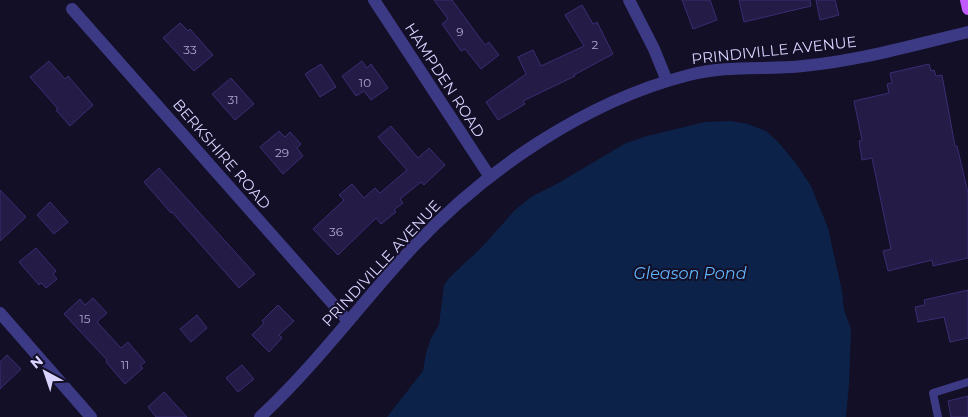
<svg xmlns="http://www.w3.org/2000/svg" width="968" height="417" viewBox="0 0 968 417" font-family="Montserrat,sans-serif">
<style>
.water{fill:#0c2248}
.building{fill:#241b47;stroke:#3b2d73}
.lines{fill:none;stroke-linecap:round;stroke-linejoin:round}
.service{stroke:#3d3a85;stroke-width:8}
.minor{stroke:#3d3a85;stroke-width:12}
.primary{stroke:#c25bff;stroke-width:12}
.labels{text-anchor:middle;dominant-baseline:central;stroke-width:4;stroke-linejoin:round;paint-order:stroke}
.number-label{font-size:12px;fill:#aca6d1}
.street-label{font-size:15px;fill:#d9d4ff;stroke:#130f26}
.water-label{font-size:16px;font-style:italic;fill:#62b6ff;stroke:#130f26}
</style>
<rect width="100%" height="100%" fill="#130f26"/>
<path class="water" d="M 730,121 L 748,124 L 766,131 L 778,142 L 795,162 L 811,186 L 828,228 L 842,291 L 844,310 L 851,329 L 849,384 L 846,417 L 387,417 L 423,371 L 426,353 L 431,338 L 439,325 L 444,285 L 449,278 L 482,247 L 515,210 L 531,197 L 555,185 L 626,143 L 647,136 L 705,122 Z"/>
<g class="building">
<path d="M 434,0 L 452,0 L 485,45 L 489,42 L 499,55 L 481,69 L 465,49 L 461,51 L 442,24 L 448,19 Z"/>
<path d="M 682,0 L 710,0 L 717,20 L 693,29 Z"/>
<path d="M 739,0 L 810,0 L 811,6 L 744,22 Z"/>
<path d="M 816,0 L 835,0 L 839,15 L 820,20 Z"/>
<path d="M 582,5 L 593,24 L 597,22 L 613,54 L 574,75 L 575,76 L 523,101 L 525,104 L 498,120 L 486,102 L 526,74 L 518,57 L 533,50 L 541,66 L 584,46 L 565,15 Z"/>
<path d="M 180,23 L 188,31 L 190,29 L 213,55 L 194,71 L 163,38 Z"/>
<path d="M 49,61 L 65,79 L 68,76 L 93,105 L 70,126 L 56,110 L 58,109 L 30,77 Z"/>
<path d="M 362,61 L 367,68 L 371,64 L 388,88 L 371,100 L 364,91 L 356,96 L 342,76 Z"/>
<path d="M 321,64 L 336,87 L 320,97 L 305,74 Z"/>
<path d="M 929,64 L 931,71 L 934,70 L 936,76 L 942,75 L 955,146 L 957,146 L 968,193 L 968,258 L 933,266 L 932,260 L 888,271 L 883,251 L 891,249 L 872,158 L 862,160 L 859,141 L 862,140 L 854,101 L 889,93 L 887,84 L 892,83 L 890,73 Z"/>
<path d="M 231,78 L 254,104 L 235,120 L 212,94 Z"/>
<path d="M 391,126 L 418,158 L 429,148 L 445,165 L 424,185 L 421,182 L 400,199 L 403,203 L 394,210 L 396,212 L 381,224 L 376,218 L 338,255 L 313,229 L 344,200 L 339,195 L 352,184 L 364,198 L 375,188 L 380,193 L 407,170 L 378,137 Z"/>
<path d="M 279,131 L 285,137 L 290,132 L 301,144 L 297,148 L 303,156 L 283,174 L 260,147 Z"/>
<path d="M 159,168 L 255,274 L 239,288 L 172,212 L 171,213 L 144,182 Z"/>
<path d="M 0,190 L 26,217 L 0,241 Z"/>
<path d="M 50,202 L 68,222 L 54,234 L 37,215 Z"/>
<path d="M 36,248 L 56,271 L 53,274 L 57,279 L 46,288 L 41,283 L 39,285 L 19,262 Z"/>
<path d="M 968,290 L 968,338 L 950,342 L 944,317 L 918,322 L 915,307 L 925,305 L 924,300 Z"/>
<path d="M 93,298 L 107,313 L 97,322 L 121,348 L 128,342 L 145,362 L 140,366 L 143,368 L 125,384 L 106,362 L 107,360 L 64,314 L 80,299 L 85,305 Z"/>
<path d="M 278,305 L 294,321 L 279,335 L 282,338 L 269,352 L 252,335 L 264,323 L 262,321 Z"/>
<path d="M 197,315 L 207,328 L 191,342 L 180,329 Z"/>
<path d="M 7,355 L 21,369 L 0,389 L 0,362 Z"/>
<path d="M 242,365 L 254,379 L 238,392 L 226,378 Z"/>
<path d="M 164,392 L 187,417 L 156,417 L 148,407 Z"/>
<path d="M 968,396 L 968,417 L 951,417 L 948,401 Z"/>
</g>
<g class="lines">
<path class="service" d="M 938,417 L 933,393 L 968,382"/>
<g class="minor">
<path d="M 374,0 L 490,177"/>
<path d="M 629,0 L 654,49 L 667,81"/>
<path d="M 72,9 L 348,321"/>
<path d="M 0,313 L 91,417"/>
<path d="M 260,417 C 316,365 361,303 413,247 C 485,170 586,101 689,75 C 726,65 765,70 803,66 C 859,61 913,45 968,32"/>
</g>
<path class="primary" d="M 966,0 L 968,9"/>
</g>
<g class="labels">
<g class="number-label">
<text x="460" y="31">9</text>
<text x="595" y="44">2</text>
<text x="190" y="49">33</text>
<text x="365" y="82">10</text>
<text x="233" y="99">31</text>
<text x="282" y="152">29</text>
<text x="336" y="231">36</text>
<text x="85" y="318">15</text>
<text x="125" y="364">11</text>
</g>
<g class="street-label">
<text transform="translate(774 50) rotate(-6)">PRINDIVILLE AVENUE</text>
<text transform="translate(445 80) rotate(57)">HAMPDEN ROAD</text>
<text transform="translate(222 154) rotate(49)">BERKSHIRE ROAD</text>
<text transform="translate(381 263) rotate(-47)">PRINDIVILLE AVENUE</text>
</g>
<g class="water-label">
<text x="690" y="273">Gleason Pond</text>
</g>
</g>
<g transform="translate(45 372) rotate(320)" stroke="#130f26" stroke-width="4" paint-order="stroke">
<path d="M0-4L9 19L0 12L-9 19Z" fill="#d9d4ff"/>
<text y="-8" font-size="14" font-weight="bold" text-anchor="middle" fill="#d9d4ff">N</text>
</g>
</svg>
